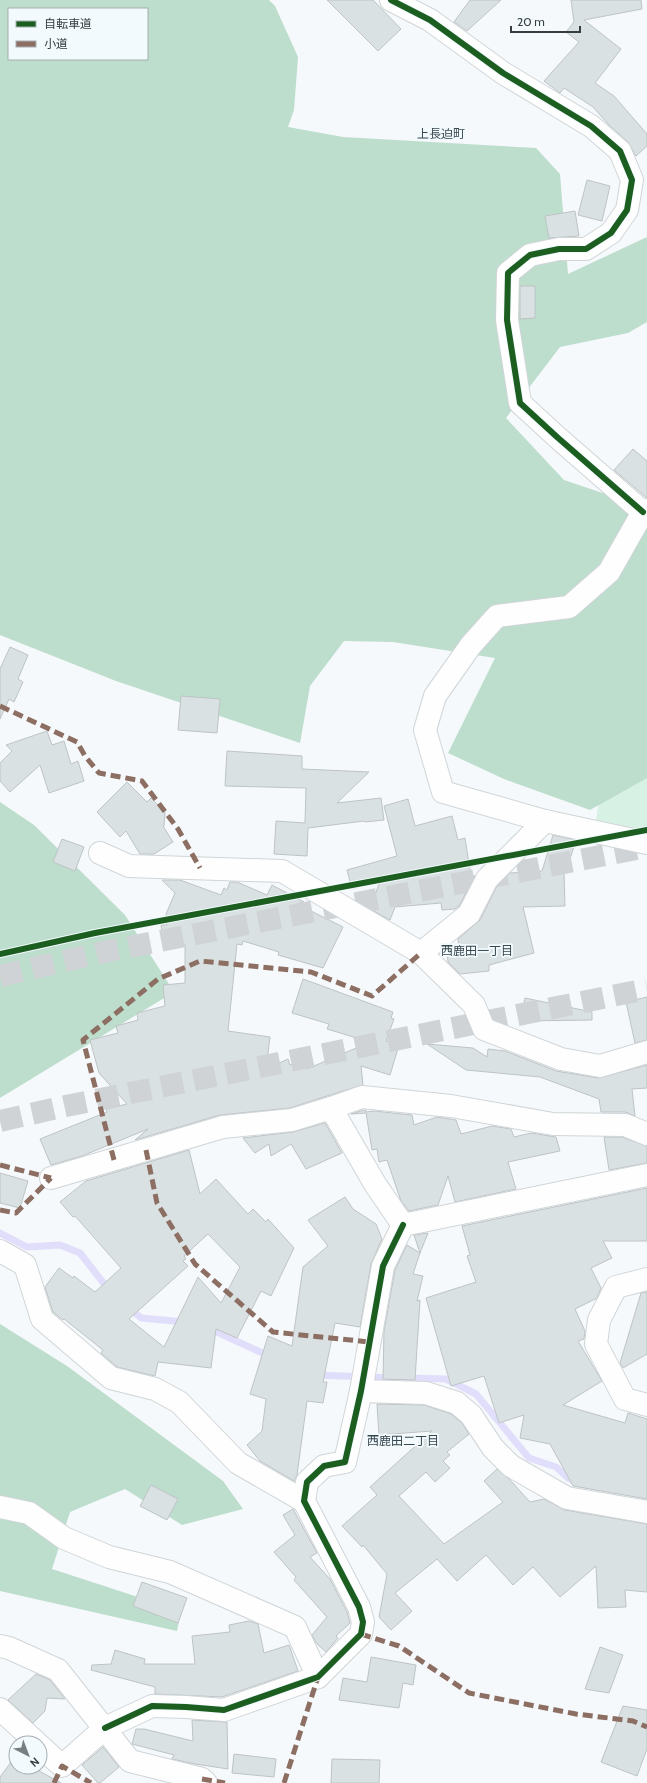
<svg xmlns="http://www.w3.org/2000/svg" width="647" height="1783" viewBox="0 0 647 1783" font-family="Cabin,'Noto Sans JP',sans-serif">
<style>
.green{fill:#d8f1e5}
.forest{fill:#bdddcd;fill-rule:evenodd}
.lines{fill:none;stroke-linecap:round;stroke-linejoin:round}
.stream{stroke:#e1defc;stroke-width:7}
.building{fill:#dae1e2;stroke:#bec4c5;fill-rule:evenodd}
.highway-tunnel{stroke:#cfd3d6;stroke-width:22;stroke-dasharray:22 11;stroke-linecap:butt}
.minor-casing{stroke:#d0d5d8;stroke-width:24}
.minor{stroke:#fefefe;stroke-width:22}
.quiet{stroke:#8d6e63;stroke-width:5;stroke-dasharray:10 5;stroke-linecap:butt}
.cycleway-casing{stroke:#f2fafe;stroke-width:8}
.cycleway{stroke:#1b5e20;stroke-width:6}
.labels{text-anchor:middle;dominant-baseline:central;stroke-width:3.5;stroke-linejoin:round;paint-order:stroke}
.neighbourhood-label{font-size:12px;fill:#37474e;stroke:#f2fafe}
</style>
<rect width="100%" height="100%" fill="#f5f9fb"/>
<path class="green" d="M 647,766 L 647,833 L 596,822 L 600,791 Z"/>
<g class="forest">
<path d="M 0,0 L 269,0 L 275,6 L 298,57 L 294,110 L 288,127 L 343,137 L 536,148 L 560,174 L 568,274 L 647,237 L 647,322 L 628,333 L 560,347 L 506,418 L 564,480 L 647,508 L 647,778 L 590,810 L 504,779 L 448,753 L 495,658 L 393,642 L 344,641 L 310,686 L 300,743 L 116,681 L 0,635 ZM 9,9 L 147,9 L 147,59 L 9,59 Z"/>
<path d="M 0,802 L 34,825 L 125,915 L 174,992 L 0,1098 Z"/>
<path d="M 0,1324 L 67,1366 L 223,1481 L 243,1509 L 182,1525 L 125,1489 L 70,1512 L 52,1569 L 181,1611 L 177,1631 L 0,1591 Z"/>
</g>
<g class="lines">
<g class="stream">
<path d="M 0,1233 L 27,1247 L 60,1245 L 80,1253 L 109,1290"/>
<path d="M 129,1308 L 141,1318 L 185,1322"/>
<path d="M 208,1328 L 271,1357"/>
<path d="M 316,1375 L 391,1378"/>
<path d="M 406,1378 L 446,1379 L 476,1394 L 529,1458 L 556,1467 L 568,1478 L 577,1482"/>
</g>
</g>
<g class="building">
<path d="M 327,0 L 373,0 L 401,29 L 378,51 Z"/>
<path d="M 470,0 L 501,0 L 467,31 L 454,22 Z"/>
<path d="M 571,0 L 641,0 L 642,9 L 584,20 L 621,49 L 595,83 L 614,96 L 647,134 L 647,146 L 636,156 L 628,142 L 609,125 L 593,107 L 564,88 L 560,93 L 544,81 L 579,42 L 566,32 L 574,22 Z"/>
<path d="M 587,180 L 610,186 L 602,221 L 578,215 Z"/>
<path d="M 575,211 L 579,236 L 549,238 L 545,216 Z"/>
<path d="M 520,286 L 535,286 L 535,318 L 520,319 Z"/>
<path d="M 633,449 L 647,461 L 647,498 L 614,470 Z"/>
<path d="M 10,647 L 28,655 L 18,679 L 23,682 L 14,702 L 9,699 L 0,719 L 0,669 Z"/>
<path d="M 181,696 L 220,699 L 217,733 L 178,730 Z"/>
<path d="M 47,731 L 52,745 L 64,741 L 71,764 L 78,761 L 84,781 L 49,793 L 40,765 L 10,792 L 0,781 L 0,763 L 12,751 L 6,745 Z"/>
<path d="M 227,751 L 302,756 L 302,769 L 369,772 L 337,803 L 381,798 L 384,820 L 365,822 L 364,821 L 308,828 L 307,856 L 274,854 L 276,821 L 305,823 L 306,788 L 225,786 Z"/>
<path d="M 127,782 L 147,802 L 151,798 L 165,812 L 164,826 L 163,826 L 173,842 L 154,854 L 140,854 L 126,831 L 120,837 L 97,812 Z"/>
<path d="M 408,799 L 415,826 L 452,816 L 458,840 L 465,838 L 471,876 L 475,876 L 459,906 L 455,909 L 442,910 L 441,903 L 395,907 L 390,920 L 370,909 L 380,881 L 352,889 L 347,870 L 397,856 L 384,806 Z"/>
<path d="M 553,835 L 576,840 L 566,872 L 564,872 L 565,906 L 523,907 L 534,953 L 489,965 L 489,971 L 460,974 L 448,962 L 447,952 L 459,951 L 458,939 L 480,920 L 497,886 L 510,873 L 542,871 Z"/>
<path d="M 62,839 L 84,847 L 75,871 L 53,862 Z"/>
<path d="M 162,880 L 180,880 L 221,895 L 224,888 L 227,890 L 230,882 L 237,882 L 267,895 L 272,885 L 304,902 L 297,904 L 343,927 L 323,968 L 278,955 L 279,952 L 243,941 L 242,945 L 237,944 L 228,1031 L 270,1037 L 266,1069 L 288,1059 L 290,1065 L 303,1060 L 307,1069 L 370,1042 L 327,1029 L 329,1024 L 292,1013 L 303,979 L 393,1012 L 391,1018 L 394,1019 L 386,1041 L 399,1045 L 390,1075 L 361,1066 L 363,1085 L 327,1096 L 290,1108 L 220,1115 L 135,1140 L 148,1129 L 82,1156 L 51,1165 L 40,1139 L 107,1112 L 106,1109 L 127,1104 L 99,1073 L 90,1040 L 118,1033 L 116,1026 L 138,1020 L 137,1013 L 165,1006 L 163,985 L 185,983 L 185,945 L 165,950 L 161,925 L 167,925 L 166,914 L 175,893 Z"/>
<path d="M 647,997 L 647,1040 L 635,1043 L 626,1002 Z"/>
<path d="M 525,998 L 592,1012 L 592,1020 L 520,1021 Z"/>
<path d="M 427,1044 L 473,1048 L 487,1057 L 488,1049 L 505,1051 L 556,1071 L 598,1078 L 647,1065 L 647,1088 L 632,1089 L 635,1116 L 625,1112 L 601,1112 L 599,1099 L 540,1077 L 466,1070 Z"/>
<path d="M 364,1110 L 366,1110 L 366,1112 L 374,1111 L 412,1115 L 414,1125 L 437,1117 L 456,1120 L 461,1134 L 492,1126 L 511,1129 L 514,1137 L 531,1133 L 556,1137 L 560,1151 L 508,1162 L 516,1189 L 455,1202 L 448,1176 L 438,1205 L 409,1211 L 401,1201 L 387,1160 L 379,1162 L 377,1149 L 372,1150 L 366,1113 L 351,1114 Z"/>
<path d="M 325,1123 L 342,1153 L 306,1169 L 291,1144 L 271,1156 L 269,1144 L 255,1153 L 243,1138 L 293,1132 Z"/>
<path d="M 604,1137 L 622,1137 L 647,1146 L 647,1163 L 609,1170 Z"/>
<path d="M 189,1150 L 200,1194 L 216,1179 L 248,1214 L 253,1209 L 266,1222 L 268,1219 L 294,1248 L 271,1296 L 261,1291 L 237,1338 L 216,1329 L 211,1368 L 158,1362 L 155,1376 L 117,1367 L 101,1353 L 103,1350 L 64,1319 L 63,1320 L 53,1312 L 45,1287 L 59,1268 L 73,1278 L 74,1276 L 95,1292 L 121,1268 L 75,1216 L 73,1217 L 60,1202 L 86,1181 ZM 208,1234 L 240,1267 L 221,1303 L 198,1277 L 164,1347 L 129,1319 L 188,1266 L 183,1261 L 186,1259 L 184,1256 Z"/>
<path d="M 0,1173 L 28,1181 L 20,1208 L 0,1203 Z"/>
<path d="M 647,1188 L 647,1241 L 603,1241 L 612,1258 L 591,1268 L 601,1288 L 597,1298 L 575,1309 L 585,1331 L 584,1339 L 578,1341 L 602,1381 L 563,1405 L 625,1423 L 628,1413 L 647,1419 L 647,1499 L 573,1486 L 550,1444 L 520,1438 L 524,1415 L 499,1423 L 484,1376 L 451,1386 L 426,1298 L 476,1282 L 467,1256 L 470,1255 L 462,1226 Z"/>
<path d="M 345,1197 L 353,1209 L 376,1224 L 382,1239 L 371,1264 L 360,1327 L 335,1323 L 323,1382 L 327,1382 L 323,1403 L 307,1401 L 297,1475 L 294,1481 L 260,1461 L 247,1445 L 262,1431 L 266,1399 L 250,1394 L 268,1336 L 292,1346 L 303,1267 L 328,1246 L 308,1220 Z"/>
<path d="M 428,1233 L 420,1253 L 414,1235 Z"/>
<path d="M 407,1245 L 420,1253 L 413,1274 L 423,1276 L 417,1301 L 420,1300 L 415,1380 L 383,1379 L 384,1331 L 395,1270 Z"/>
<path d="M 647,1292 L 647,1354 L 623,1368 L 620,1363 L 641,1293 Z"/>
<path d="M 377,1404 L 424,1405 L 451,1414 L 462,1423 L 469,1434 L 447,1452 L 450,1455 L 443,1461 L 450,1468 L 435,1482 L 426,1472 L 399,1496 L 444,1544 L 503,1502 L 484,1481 L 497,1469 L 510,1480 L 530,1502 L 544,1499 L 565,1510 L 647,1524 L 647,1592 L 625,1590 L 626,1607 L 598,1608 L 596,1566 L 560,1597 L 533,1567 L 513,1585 L 486,1555 L 457,1581 L 437,1559 L 395,1593 L 412,1611 L 391,1630 L 379,1617 L 387,1574 L 363,1545 L 362,1547 L 342,1526 L 377,1495 L 370,1487 L 432,1431 L 379,1435 Z"/>
<path d="M 151,1485 L 178,1499 L 167,1520 L 140,1506 Z"/>
<path d="M 293,1509 L 317,1553 L 310,1557 L 330,1579 L 347,1612 L 350,1623 L 336,1636 L 338,1638 L 326,1652 L 317,1644 L 312,1635 L 327,1617 L 294,1580 L 296,1577 L 274,1552 L 295,1535 L 283,1515 Z"/>
<path d="M 142,1582 L 187,1598 L 178,1623 L 133,1606 Z"/>
<path d="M 249,1621 L 258,1624 L 264,1653 L 289,1645 L 298,1671 L 222,1697 L 155,1694 L 155,1687 L 91,1670 L 92,1665 L 111,1664 L 115,1650 L 145,1659 L 144,1664 L 195,1664 L 192,1636 L 230,1632 L 229,1625 Z"/>
<path d="M 600,1647 L 623,1655 L 609,1693 L 585,1689 Z"/>
<path d="M 371,1657 L 416,1665 L 413,1685 L 403,1683 L 399,1708 L 339,1700 L 343,1678 L 367,1682 Z"/>
<path d="M 36,1674 L 50,1680 L 65,1699 L 47,1698 L 45,1711 L 33,1723 L 8,1700 Z"/>
<path d="M 623,1706 L 647,1710 L 647,1749 L 637,1776 L 601,1762 Z"/>
<path d="M 192,1720 L 227,1722 L 228,1769 L 195,1764 L 172,1759 L 174,1755 L 132,1744 L 136,1729 L 144,1729 L 193,1741 Z"/>
<path d="M 103,1747 L 119,1767 L 100,1783 L 98,1783 L 82,1765 Z"/>
<path d="M 234,1754 L 276,1759 L 274,1777 L 232,1773 Z"/>
<path d="M 14,1758 L 16,1759 L 16,1767 L 32,1767 L 61,1783 L 0,1783 L 0,1777 Z"/>
<path d="M 332,1759 L 380,1760 L 379,1783 L 331,1783 Z"/>
</g>
<g class="lines">
<g class="highway-tunnel">
<path d="M 0,976 L 108,951 L 647,847"/>
<path d="M 0,1121 L 66,1106 L 647,989"/>
</g>
<defs>
<g id="minor">
<path d="M 391,0 L 430,20 L 503,73 L 591,126 L 620,151 L 632,180 L 627,210 L 611,233 L 586,249 L 559,249 L 530,255 L 508,273 L 507,320 L 520,403 L 557,437 L 643,512"/>
<path d="M 647,510 L 643,512 L 609,572 L 569,607 L 497,616 L 471,645 L 435,696 L 425,730 L 443,792 L 545,821 L 647,843"/>
<path d="M 100,853 L 129,866 L 282,871 L 421,953 L 474,1005 L 484,1029 L 561,1059 L 600,1066 L 647,1052"/>
<path d="M 421,953 L 469,914 L 487,879 L 545,821"/>
<path d="M 331,1108 L 362,1097 L 451,1106 L 553,1124 L 625,1125 L 647,1134"/>
<path d="M 51,1178 L 223,1127 L 292,1120 L 331,1108 L 375,1184 L 403,1225"/>
<path d="M 403,1225 L 647,1175"/>
<path d="M 0,1251 L 25,1265 L 42,1319 L 111,1378 L 155,1389 L 179,1402 L 238,1463 L 304,1501"/>
<path d="M 647,1279 L 616,1287 L 599,1320 L 596,1344 L 625,1399 L 647,1405"/>
<path d="M 361,1391 L 426,1393 L 457,1403 L 471,1415 L 493,1448 L 511,1466 L 567,1498 L 647,1512"/>
<path d="M 0,1507 L 29,1513 L 64,1538 L 109,1557 L 170,1572 L 295,1627 L 318,1677"/>
<path d="M 0,1646 L 9,1648 L 58,1670 L 130,1761 L 202,1779 L 206,1783"/>
<path d="M 0,1709 L 37,1743"/>
<path d="M 40,1746 L 62,1766 L 105,1728 L 152,1706 L 186,1707 L 224,1710 L 318,1677 L 361,1634 L 363,1622 L 359,1607 L 304,1501 L 307,1482 L 324,1466 L 345,1462 L 361,1391 L 383,1266 L 403,1225"/>
</g>
</defs>
<use href="#minor" class="minor-casing"/>
<use href="#minor" class="minor"/>
<g class="quiet">
<path d="M 0,706 L 77,742 L 85,756 L 99,773 L 142,781 L 178,829 L 200,868"/>
<path d="M 146,1150 L 157,1203 L 195,1264 L 273,1332 L 369,1342"/>
<path d="M 114,1160 L 83,1040 L 158,979 L 200,961 L 311,972 L 372,996 L 421,953"/>
<path d="M 0,1165 L 51,1178"/>
<path d="M 0,1210 L 16,1213 L 51,1178"/>
<path d="M 361,1634 L 399,1646 L 469,1693 L 576,1714 L 633,1721 L 647,1727"/>
<path d="M 202,1779 L 225,1783"/>
<path d="M 54,1783 L 62,1766 L 91,1783"/>
<path d="M 284,1783 L 318,1677"/>
</g>
<defs>
<g id="cycleway">
<path d="M 391,0 L 430,20 L 503,73 L 591,126 L 620,151 L 632,180 L 627,210 L 611,233 L 586,249 L 559,249 L 530,255 L 508,273 L 507,320 L 520,403 L 557,437 L 643,512"/>
<path d="M 0,954 L 95,933 L 647,830"/>
<path d="M 105,1728 L 152,1706 L 186,1707 L 224,1710 L 318,1677 L 361,1634 L 363,1622 L 359,1607 L 304,1501 L 307,1482 L 324,1466 L 345,1462 L 361,1391 L 383,1266 L 403,1225"/>
</g>
</defs>
<use href="#cycleway" class="cycleway-casing"/>
<use href="#cycleway" class="cycleway"/>
</g>
<g class="labels">
<g class="neighbourhood-label">
<text x="441" y="133">上長迫町</text>
<text x="477" y="950">西鹿田一丁目</text>
<text x="403" y="1440">西鹿田二丁目</text>
</g>
</g>
<rect x="8" y="8" width="140" height="52" fill="#f2fafe" stroke="#a6aeb2"/>
<rect x="16" y="21" width="20" height="6" fill="#1b5e20" stroke="#a6aeb2"/>
<text x="44" y="28" font-size="12" fill="#353d40">自転車道</text>
<rect x="16" y="41" width="20" height="6" fill="#8d6e63" stroke="#a6aeb2"/>
<text x="44" y="48" font-size="12" fill="#353d40">小道</text>
<g transform="translate(28 1755) rotate(138)"><circle r="19" fill="#f2fafe" stroke="#a6aeb2"/>
<path d="M0-3L7 15L0 10L-7 15Z" fill="#787f81"/>
<text y="-6" font-size="11" font-weight="bold" text-anchor="middle" fill="#353d40">N</text>
</g>
<path d="M511 26v6h69v-6" fill="none" stroke="#353d40" stroke-width="2"/>
<text x="517" y="26" font-size="12" fill="#353d40" stroke="#f2fafe" stroke-width="3" paint-order="stroke">20 m</text>
</svg>
